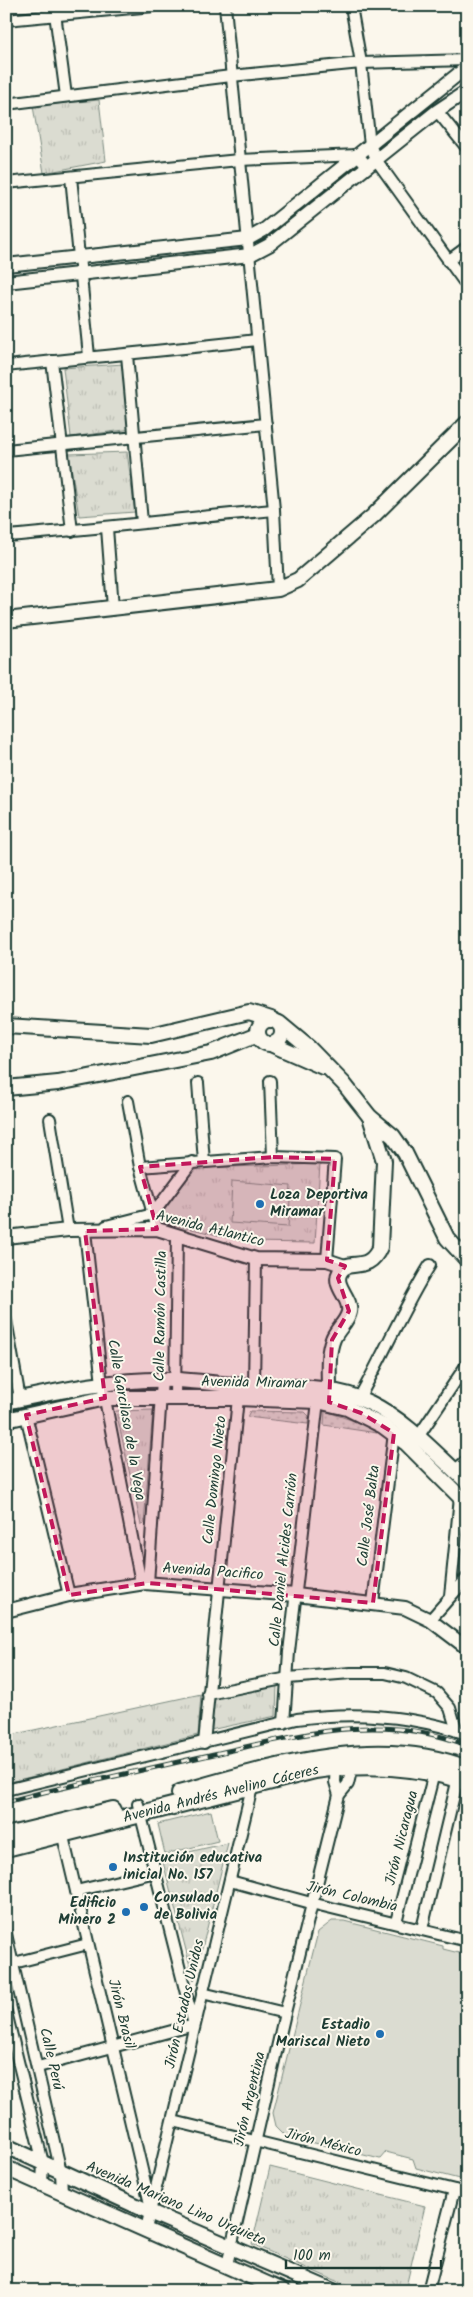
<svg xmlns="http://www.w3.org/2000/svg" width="473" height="2297" viewBox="0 0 473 2297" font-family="Kalam,sans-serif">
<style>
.grass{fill:url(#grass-dots);stroke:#7d8c82}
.park{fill:url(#park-tufts);stroke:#7d8c82}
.pitch{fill:#dbdcd1;stroke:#7d8c82}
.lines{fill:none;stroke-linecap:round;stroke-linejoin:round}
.minor-casing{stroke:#1f3d34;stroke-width:14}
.tertiary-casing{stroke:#1f3d34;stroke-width:16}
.secondary-casing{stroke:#1f3d34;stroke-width:18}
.trunk-casing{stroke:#1f3d34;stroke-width:20}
.minor{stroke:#fbf7ec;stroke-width:10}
.tertiary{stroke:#fbf7ec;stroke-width:12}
.secondary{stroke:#fbf7ec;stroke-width:14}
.trunk{stroke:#fbf7ec;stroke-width:16}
.rail-casing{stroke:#1f3d34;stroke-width:5}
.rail{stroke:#fbf7ec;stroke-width:3;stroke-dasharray:9;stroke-linecap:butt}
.marked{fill:#c2185b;fill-opacity:0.2;stroke:#c2185b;stroke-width:4;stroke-dasharray:10 6;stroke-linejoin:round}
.poi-dot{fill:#1f6fb2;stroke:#fbf7ec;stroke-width:2}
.labels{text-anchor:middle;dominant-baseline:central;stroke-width:4;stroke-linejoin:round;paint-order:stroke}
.poi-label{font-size:15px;font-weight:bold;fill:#1f3d34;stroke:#fbf7ec;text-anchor:start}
.street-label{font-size:15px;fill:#1f3d34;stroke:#fbf7ec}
</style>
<defs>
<pattern id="grass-dots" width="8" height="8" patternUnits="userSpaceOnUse" patternTransform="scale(1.25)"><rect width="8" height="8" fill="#dbdcd1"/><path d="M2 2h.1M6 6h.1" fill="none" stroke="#bcbeb4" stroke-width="1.8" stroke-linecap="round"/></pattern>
<pattern id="park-tufts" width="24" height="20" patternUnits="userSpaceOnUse" patternTransform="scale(1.25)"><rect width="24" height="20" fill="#dbdcd1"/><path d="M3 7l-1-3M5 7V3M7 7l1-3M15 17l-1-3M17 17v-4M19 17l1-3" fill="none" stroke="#bcbeb4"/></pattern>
</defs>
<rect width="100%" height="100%" fill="#fbf7ec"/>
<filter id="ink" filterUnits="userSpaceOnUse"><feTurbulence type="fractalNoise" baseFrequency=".02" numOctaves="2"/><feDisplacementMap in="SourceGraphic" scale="10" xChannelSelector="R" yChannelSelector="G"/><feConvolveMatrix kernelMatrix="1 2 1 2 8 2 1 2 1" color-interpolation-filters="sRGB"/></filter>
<g filter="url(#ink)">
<g class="grass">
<path d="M 250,1411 L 305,1412 L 309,1416 L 308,1424 L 247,1417 Z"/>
<path d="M 325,1411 L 363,1424 L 377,1433 L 324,1425 Z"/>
</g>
<g class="park">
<path d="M 99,100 L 106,161 L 44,173 L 33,106 Z"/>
<path d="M 124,364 L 132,429 L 71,437 L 63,368 Z"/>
<path d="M 127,452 L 135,512 L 79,516 L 69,454 Z"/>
<path d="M 320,1164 L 315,1243 L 247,1242 L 170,1224 L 164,1211 L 189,1176 L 199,1168 Z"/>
<path d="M 153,1410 L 144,1524 L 141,1525 L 116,1411 Z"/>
<path d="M 463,1519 L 467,1523 L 467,1568 L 458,1577 L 454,1576 L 460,1520 Z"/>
<path d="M 277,1685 L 276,1716 L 210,1730 L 213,1699 Z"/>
<path d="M 201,1694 L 198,1735 L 6,1783 L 6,1736 Z"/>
<path d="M 228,1843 L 194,1981 L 162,1858 Z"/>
<path d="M 270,2167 L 425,2206 L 405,2291 L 359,2291 L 252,2244 Z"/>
</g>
<g class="pitch">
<path d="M 232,1181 L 291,1186 L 288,1227 L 230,1223 Z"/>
<path d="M 211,1811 L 218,1841 L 165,1854 L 158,1824 Z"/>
<path d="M 332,1921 L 344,1921 L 443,1946 L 443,1949 L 467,1955 L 467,2181 L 416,2168 L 413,2159 L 386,2152 L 380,2159 L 286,2136 L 276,2126 L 273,2113 L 318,1932 Z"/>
</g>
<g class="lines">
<defs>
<g id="minor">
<path d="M 54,6 L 66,96"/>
<path d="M 225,6 L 274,510 L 278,589"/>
<path d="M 351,6 L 361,63 L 370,145 L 377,161 L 467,286"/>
<path d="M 6,20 L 153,6"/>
<path d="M 6,104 L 231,76 L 361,63 L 467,60"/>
<path d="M 437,111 L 467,148"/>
<path d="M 71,177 L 89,356"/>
<path d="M 6,183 L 239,160 L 358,155 L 368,167"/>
<path d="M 448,261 L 467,247"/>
<path d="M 127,355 L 142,522"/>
<path d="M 52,361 L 72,531"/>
<path d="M 6,366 C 90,357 173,350 257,340"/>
<path d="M 6,450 L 266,424"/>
<path d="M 107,528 L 113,608"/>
<path d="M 6,536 C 96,529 185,518 274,510"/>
<path d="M 270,1081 L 273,1157"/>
<path d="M 198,1083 L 204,1162"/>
<path d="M 128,1101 L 140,1167 L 157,1229"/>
<path d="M 50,1119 L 68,1230"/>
<path d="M 140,1167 L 273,1157 L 335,1159 L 327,1260"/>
<path d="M 106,1226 L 153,1214 L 192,1162"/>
<path d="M 85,1231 L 102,1384 L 141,1583"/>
<path d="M 6,1320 L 20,1399"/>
<path d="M 254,1386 L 256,1259"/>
<path d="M 175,1398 L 177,1235"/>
<path d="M 359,1398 C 384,1354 403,1308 430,1265"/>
<path d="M 26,1415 L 69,1595"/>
<path d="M 418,1437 L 467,1364"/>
<path d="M 454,1471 L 467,1460"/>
<path d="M 148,1583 L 162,1380"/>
<path d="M 450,1596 L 460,1497"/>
<path d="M 373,1603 L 394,1433"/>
<path d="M 430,1620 L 467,1578"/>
<path d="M 208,1694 L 288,1678 L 351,1673 L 385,1673 L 406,1678 L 437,1693 L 450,1708 L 457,1731"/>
<path d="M 284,1723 L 289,1652 L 318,1401"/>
<path d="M 204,1743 L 238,1398"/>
<path d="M 336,1764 L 335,1782 L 339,1795"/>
<path d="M 6,1790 L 297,1719 C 355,1711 411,1715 467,1734"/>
<path d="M 61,1828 L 151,2208"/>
<path d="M 230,1881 L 311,1903 L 467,1941"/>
<path d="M 76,1891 L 156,1872"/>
<path d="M 396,1922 L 435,1769"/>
<path d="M 422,1929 L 459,1774"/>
<path d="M 6,1934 L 61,2172 L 62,2192"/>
<path d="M 6,1965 L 88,1944"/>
<path d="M 202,1993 L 285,2013"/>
<path d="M 6,2012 L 43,2163 L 42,2183"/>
<path d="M 38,2067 L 194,2025 L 138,1804"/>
<path d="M 173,2121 L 467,2193"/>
<path d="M 146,2229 L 253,1783"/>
<path d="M 227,2265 L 285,2013 L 339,1795 L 348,1784 L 353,1763"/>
<path d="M 428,2291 L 454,2190"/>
</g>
<g id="tertiary">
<path d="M 6,265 L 248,239 L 264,230 L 467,67"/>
<path d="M 6,282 L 250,255 L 269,245 L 437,111 L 467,91"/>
<path d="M 6,1237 L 68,1230 L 157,1229 L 256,1259 L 327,1260 L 345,1266"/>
<path d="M 6,1611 L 69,1595 L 145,1583 L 296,1595 L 405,1608 L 430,1620 L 467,1648"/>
</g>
<g id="secondary">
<path d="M 6,620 L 278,589 L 298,580 L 373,516 L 467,423"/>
<circle cx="270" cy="1032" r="12"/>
<path d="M 279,1023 L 309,1048 L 344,1084 L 370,1117 L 393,1136 L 405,1153 L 447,1238 L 467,1260"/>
<path d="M 6,1026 L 151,1035 L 249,1012 L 271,1019"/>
<path d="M 273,1045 L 323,1067"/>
<path d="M 6,1088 L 58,1083 L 211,1053 L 258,1034"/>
<path d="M 329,1389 C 329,1373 327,1354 333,1339 C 337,1329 347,1322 349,1312 C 352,1298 332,1286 340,1272 C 349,1257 368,1275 380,1247 L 384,1161 L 370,1117"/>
<path d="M 6,1402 C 61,1390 119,1378 175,1380 C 202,1381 229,1386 255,1386 C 296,1387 332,1385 370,1403 C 407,1421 437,1455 467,1482"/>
<path d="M 6,1420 L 105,1398 L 238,1398 L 318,1401 L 347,1408 L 383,1426 L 406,1443 L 467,1504"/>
<path d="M 6,2146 L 152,2213 L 333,2291"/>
<path d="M 6,2168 L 283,2291"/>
</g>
<g id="trunk">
<path d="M 180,1793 C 270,1768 376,1733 467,1769"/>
<path d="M 6,1836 L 113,1810"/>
<path d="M 6,1848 L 315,1770 C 367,1763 417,1765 467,1782"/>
</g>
</defs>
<use href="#minor" class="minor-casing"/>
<use href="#tertiary" class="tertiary-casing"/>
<use href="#secondary" class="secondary-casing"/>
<use href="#trunk" class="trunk-casing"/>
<use href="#minor" class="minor"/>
<use href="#tertiary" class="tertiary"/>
<use href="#secondary" class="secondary"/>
<use href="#trunk" class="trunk"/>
<defs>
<path id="rail" d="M 6,1802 L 44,1792 C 100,1779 157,1767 214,1754 C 301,1735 379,1711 467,1745"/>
</defs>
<use href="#rail" class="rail-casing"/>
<use href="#rail" class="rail"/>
</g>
</g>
<path class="marked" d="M 273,1157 L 335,1159 L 327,1260 L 345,1266 L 338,1278 L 349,1311 L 332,1340 L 329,1402 L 361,1413 L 394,1433 L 373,1603 L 148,1583 L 69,1595 L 26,1415 L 105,1398 L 85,1231 L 157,1229 L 140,1167 Z"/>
<g class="poi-dot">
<circle cx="260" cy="1204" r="5"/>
<circle cx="113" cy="1867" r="5"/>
<circle cx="144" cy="1907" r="5"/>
<circle cx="126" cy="1912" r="5"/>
<circle cx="380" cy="2034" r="5"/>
</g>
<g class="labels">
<g class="poi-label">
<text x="270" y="1195">Loza Deportiva<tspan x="270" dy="17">Miramar</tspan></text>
<text x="123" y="1858">Institución educativa<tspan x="123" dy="17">inicial No. 157</tspan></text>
<text x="154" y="1898">Consulado<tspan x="154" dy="17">de Bolivia</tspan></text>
<text x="116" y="1903" text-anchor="end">Edificio<tspan x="116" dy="17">Minero 2</tspan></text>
<text x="370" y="2025" text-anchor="end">Estadio<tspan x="370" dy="17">Mariscal Nieto</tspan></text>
</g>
<g class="street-label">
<text transform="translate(210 1229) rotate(14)">Avenida Atlantico</text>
<text transform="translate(161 1316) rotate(-89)">Calle Ramón Castilla</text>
<text transform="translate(254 1383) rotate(1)">Avenida Miramar</text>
<text transform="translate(126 1420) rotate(80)">Calle Garcilaso de la Vega</text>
<text transform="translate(215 1480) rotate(-84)">Calle Domingo Nieto</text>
<text transform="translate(369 1516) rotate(-83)">Calle José Balta</text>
<text transform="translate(284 1560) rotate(-84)">Calle Daniel Alcides Carrión</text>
<text transform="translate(213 1572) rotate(4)">Avenida Pacifico</text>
<text transform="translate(221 1794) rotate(-14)">Avenida Andrés Avelino Cáceres</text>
<text transform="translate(402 1838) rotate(-76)">Jirón Nicaragua</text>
<text transform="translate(352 1897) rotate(13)">Jirón Colombia</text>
<text transform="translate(185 2004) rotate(-77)">Jirón Estados Unidos</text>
<text transform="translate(121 2014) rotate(76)">Jirón Brasil</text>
<text transform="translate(51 2059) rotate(77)">Calle Perú</text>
<text transform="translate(250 2099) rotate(-77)">Jirón Argentina</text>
<text transform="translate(323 2143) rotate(14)">Jirón México</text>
<text transform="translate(176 2204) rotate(23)">Avenida Mariano Lino Urquieta</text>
</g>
</g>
<rect width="473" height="2297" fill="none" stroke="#fbf7ec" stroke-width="25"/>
<rect x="12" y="12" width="448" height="2272" fill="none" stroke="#1f3d34" stroke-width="2" filter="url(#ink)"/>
<path d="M286 2260v8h155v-8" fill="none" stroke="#1f3d34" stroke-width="2.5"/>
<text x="293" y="2260" font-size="15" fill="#1f3d34" stroke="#fbf7ec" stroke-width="4" paint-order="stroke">100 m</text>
</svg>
